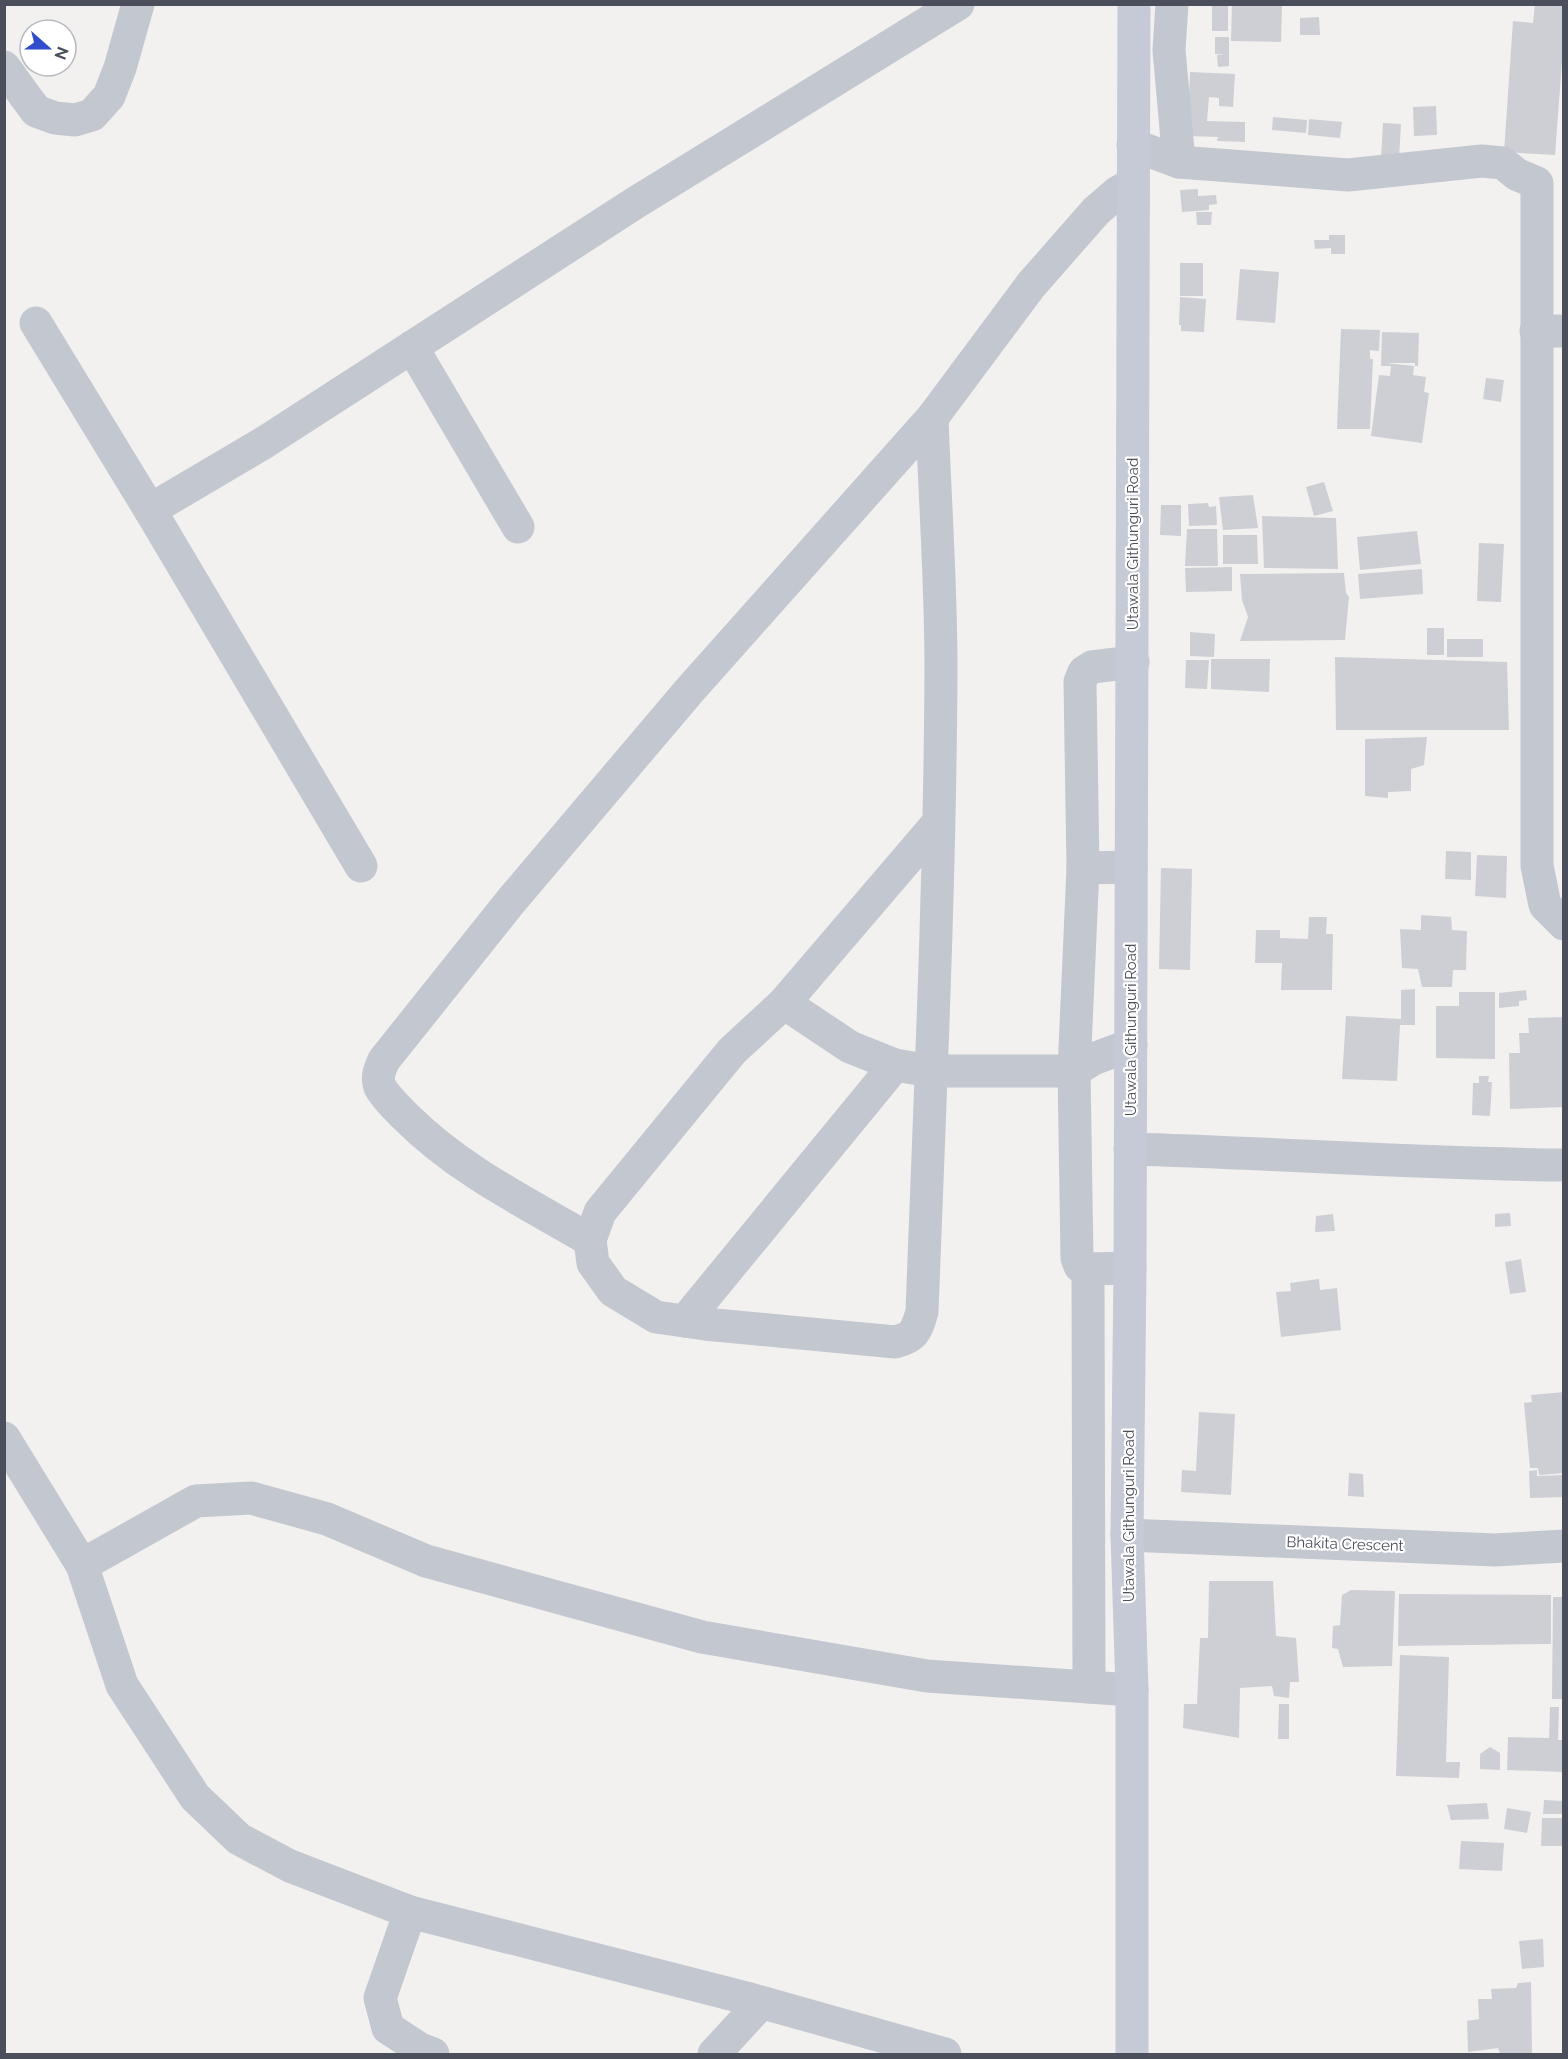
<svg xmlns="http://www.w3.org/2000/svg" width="1568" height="2059" viewBox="0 0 1568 2059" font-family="Raleway,sans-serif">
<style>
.building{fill:#cecfd4}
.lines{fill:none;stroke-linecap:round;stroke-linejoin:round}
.street{stroke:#c3c7d0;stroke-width:33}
.secondary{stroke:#c6c9d6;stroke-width:33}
.labels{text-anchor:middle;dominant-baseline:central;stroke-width:4.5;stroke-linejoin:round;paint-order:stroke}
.street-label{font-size:15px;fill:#4b4f5b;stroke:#fff}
</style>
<rect width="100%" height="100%" fill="#f2f1f0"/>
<g class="building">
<rect x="1212" y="4" width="16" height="27"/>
<path d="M 1232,4 L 1282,4 L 1281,42 L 1231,41 Z"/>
<path d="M 1535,4 L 1564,6 L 1564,35 L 1555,155 L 1504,152 L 1513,21 L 1533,23 Z"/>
<path d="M 1319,17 L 1320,35 L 1300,35 L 1300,18 Z"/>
<path d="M 1215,37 L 1229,37 L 1229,66 L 1218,67 L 1217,55 L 1225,54 L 1215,54 Z"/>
<path d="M 1190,72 L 1235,74 L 1233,107 L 1219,106 L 1219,98 L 1209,97 L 1207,121 L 1245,122 L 1245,142 L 1217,141 L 1218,137 L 1187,136 Z"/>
<path d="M 1436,106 L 1437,135 L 1414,136 L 1413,107 Z"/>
<path d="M 1273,117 L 1307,120 L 1306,133 L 1272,130 Z"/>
<path d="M 1309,119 L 1342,122 L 1340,138 L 1308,135 Z"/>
<path d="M 1383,123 L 1401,124 L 1399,159 L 1381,158 Z"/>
<path d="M 1198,189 L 1198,196 L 1216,195 L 1217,204 L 1209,205 L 1209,210 L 1182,212 L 1180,190 Z"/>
<path d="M 1196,212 L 1212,212 L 1211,225 L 1197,225 Z"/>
<path d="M 1329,235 L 1345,235 L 1345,254 L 1331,254 L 1331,248 L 1315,249 L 1314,240 L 1329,240 Z"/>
<rect x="1180" y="263" width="23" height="33"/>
<path d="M 1240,269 L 1279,272 L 1275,323 L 1236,320 Z"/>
<path d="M 1180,297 L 1206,299 L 1204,332 L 1181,331 L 1181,325 L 1179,325 Z"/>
<path d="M 1341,329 L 1380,330 L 1379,351 L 1370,350 L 1370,359 L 1373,359 L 1370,429 L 1337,429 Z"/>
<path d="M 1382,332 L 1419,333 L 1418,366 L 1415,366 L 1415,363 L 1386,363 L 1414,366 L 1413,375 L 1426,377 L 1424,392 L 1429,393 L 1422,443 L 1371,436 L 1379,375 L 1390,376 L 1391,366 L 1381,366 Z"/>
<path d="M 1486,378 L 1504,380 L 1501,402 L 1483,399 Z"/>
<path d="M 1324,482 L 1333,511 L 1314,516 L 1306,487 Z"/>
<path d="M 1253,495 L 1258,528 L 1223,530 L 1219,497 Z"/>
<path d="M 1208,503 L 1209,507 L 1216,506 L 1217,525 L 1189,526 L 1188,504 Z"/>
<path d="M 1161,505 L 1181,505 L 1181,536 L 1160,535 Z"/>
<path d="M 1262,516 L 1336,518 L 1338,569 L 1264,568 Z"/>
<path d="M 1187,529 L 1217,529 L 1218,566 L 1185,566 Z"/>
<path d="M 1417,531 L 1421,564 L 1360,570 L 1357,537 Z"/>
<path d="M 1223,535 L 1257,535 L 1258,564 L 1223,564 Z"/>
<path d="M 1479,543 L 1504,544 L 1501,602 L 1477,601 Z"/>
<path d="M 1232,567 L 1232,591 L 1186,592 L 1185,568 Z"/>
<path d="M 1422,569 L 1423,594 L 1360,599 L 1358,574 Z"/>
<path d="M 1344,573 L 1346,593 L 1349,597 L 1345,640 L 1240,641 L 1248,617 L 1242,600 L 1240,574 Z"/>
<rect x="1427" y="628" width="17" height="27"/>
<path d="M 1190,632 L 1215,634 L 1214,657 L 1190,656 Z"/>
<rect x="1447" y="639" width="36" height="18"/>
<path d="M 1335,657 L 1507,662 L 1509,730 L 1336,730 Z"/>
<path d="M 1211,659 L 1270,659 L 1269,692 L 1211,689 Z"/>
<path d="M 1186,660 L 1209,660 L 1207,689 L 1185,688 Z"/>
<path d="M 1427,737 L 1424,765 L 1411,769 L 1411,791 L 1388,792 L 1388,798 L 1365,796 L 1365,739 Z"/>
<path d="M 1446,851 L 1471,852 L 1471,880 L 1445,879 Z"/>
<path d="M 1477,855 L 1507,856 L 1506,898 L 1475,896 Z"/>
<path d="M 1161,868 L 1192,869 L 1190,970 L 1159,969 Z"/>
<path d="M 1421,915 L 1451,917 L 1452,930 L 1467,931 L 1466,970 L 1453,970 L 1452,987 L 1422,987 L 1418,969 L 1402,968 L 1400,929 L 1421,930 Z"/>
<path d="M 1309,917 L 1327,917 L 1326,934 L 1333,934 L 1332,990 L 1281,990 L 1282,963 L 1255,963 L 1256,930 L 1280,930 L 1280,938 L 1308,939 Z"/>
<path d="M 1415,989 L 1415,1025 L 1400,1025 L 1397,1081 L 1342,1079 L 1346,1016 L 1401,1019 L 1401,990 Z"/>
<path d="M 1526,990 L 1527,1000 L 1519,1001 L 1519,1006 L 1499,1008 L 1499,993 Z"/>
<path d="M 1459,992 L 1495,992 L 1495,1059 L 1436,1058 L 1436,1006 L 1459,1006 Z"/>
<path d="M 1564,1017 L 1564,1107 L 1510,1109 L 1509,1053 L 1520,1053 L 1519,1033 L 1529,1033 L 1528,1018 Z"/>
<path d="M 1479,1076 L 1489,1076 L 1488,1082 L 1492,1082 L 1490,1116 L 1472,1115 L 1473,1083 L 1479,1083 Z"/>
<path d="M 1510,1213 L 1511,1226 L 1495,1227 L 1495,1214 Z"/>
<path d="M 1333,1214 L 1335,1231 L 1315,1232 L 1316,1216 Z"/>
<path d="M 1521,1259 L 1526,1292 L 1510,1294 L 1505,1262 Z"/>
<path d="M 1319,1279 L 1320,1290 L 1337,1288 L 1341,1330 L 1281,1337 L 1276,1292 L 1291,1291 L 1290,1283 Z"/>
<path d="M 1564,1392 L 1564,1473 L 1539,1475 L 1538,1468 L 1530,1468 L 1524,1403 L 1532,1402 L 1531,1395 Z"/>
<path d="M 1199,1412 L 1235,1414 L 1231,1495 L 1181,1492 L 1182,1470 L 1196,1471 Z"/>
<path d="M 1537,1470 L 1537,1476 L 1564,1475 L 1564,1497 L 1530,1498 L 1529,1471 Z"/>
<path d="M 1349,1473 L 1363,1474 L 1364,1497 L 1348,1496 Z"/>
<path d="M 1209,1581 L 1273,1581 L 1276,1636 L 1296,1638 L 1299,1682 L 1290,1682 L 1289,1698 L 1274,1696 L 1272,1686 L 1240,1688 L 1239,1738 L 1183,1728 L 1184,1704 L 1197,1704 L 1200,1638 L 1208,1638 Z"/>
<path d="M 1351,1590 L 1395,1591 L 1392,1666 L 1343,1667 L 1338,1649 L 1332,1648 L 1333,1626 L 1340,1625 L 1342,1595 Z"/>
<path d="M 1399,1594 L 1551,1595 L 1551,1644 L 1398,1646 Z"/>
<path d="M 1553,1597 L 1564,1597 L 1564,1699 L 1552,1699 Z"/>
<path d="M 1400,1655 L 1449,1657 L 1446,1762 L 1460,1762 L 1459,1778 L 1396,1776 Z"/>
<path d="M 1279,1704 L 1289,1704 L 1289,1739 L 1278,1739 Z"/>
<path d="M 1550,1707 L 1559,1707 L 1558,1740 L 1564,1740 L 1564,1772 L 1507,1770 L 1508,1737 L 1549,1738 Z"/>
<path d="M 1490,1747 L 1500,1753 L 1500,1770 L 1480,1769 L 1480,1754 Z"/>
<path d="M 1544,1800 L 1563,1801 L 1563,1814 L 1543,1814 Z"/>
<path d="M 1487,1803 L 1489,1819 L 1451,1820 L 1447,1805 Z"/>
<path d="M 1507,1808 L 1531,1812 L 1527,1833 L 1504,1829 Z"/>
<path d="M 1542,1818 L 1564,1818 L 1564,1846 L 1541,1846 Z"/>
<path d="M 1461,1841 L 1504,1843 L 1502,1871 L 1459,1869 Z"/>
<path d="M 1543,1939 L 1544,1967 L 1522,1969 L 1519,1941 Z"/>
<path d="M 1531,1982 L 1532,2054 L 1500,2054 L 1498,2048 L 1468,2052 L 1467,2021 L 1479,2019 L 1478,1999 L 1492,1999 L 1491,1989 L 1516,1988 L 1518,1983 Z"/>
</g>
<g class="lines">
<g class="street">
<path d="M 1172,4 L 1169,50 L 1179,162"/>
<path d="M 4,67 L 36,111 L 55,118 L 75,120 L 92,115 L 109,96 L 120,68 L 138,4"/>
<path d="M 1133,145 L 1179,162 L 1348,175 L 1482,161 L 1503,163 L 1516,174 L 1537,183 L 1537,866 L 1545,905 L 1564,924"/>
<path d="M 36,323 L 150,510 L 361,866"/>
<path d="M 1536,331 L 1564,331"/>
<path d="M 412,347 L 518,527"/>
<path d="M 932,418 C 935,501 941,585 941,668 C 940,883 930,1098 922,1312 C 916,1331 915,1337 895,1342 L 705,1324 L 656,1317 L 613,1291 L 593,1263 L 590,1240 L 600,1212 L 732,1051 L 784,1003 L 938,823"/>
<path d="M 150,510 L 265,442 L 635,203 L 958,4"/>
<path d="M 1083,868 L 1131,867"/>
<path d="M 784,1003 L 850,1047 L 895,1065 L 931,1071 L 1074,1071 L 1093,1059 L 1131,1045"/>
<path d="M 1130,1149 C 1275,1153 1419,1164 1564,1165"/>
<path d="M 590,1240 C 527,1203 459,1170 407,1118 C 398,1109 386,1098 380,1087 C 376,1077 380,1069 384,1060 L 511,901 L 689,691 L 932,418 L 1031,285 L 1096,211 L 1118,192 L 1133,184"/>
<path d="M 1130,1268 L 1088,1269 L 1080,1266 L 1077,1258 L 1074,1071 L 1083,868 L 1080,682 L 1084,672 L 1092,667 L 1133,662"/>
<path d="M 1088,1269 L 1089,1687"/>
<path d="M 685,1321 L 895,1065"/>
<path d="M 4,1438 L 82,1565 L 122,1685 L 195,1797 L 239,1839 L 290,1866 L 410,1912 L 746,1998 L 945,2054"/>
<path d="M 1127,1535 L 1495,1550 L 1564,1546"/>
<path d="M 82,1565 L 196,1501 L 251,1498 L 327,1519 L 426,1561 L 702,1637 L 927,1676 L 1132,1690"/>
<path d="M 410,1912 L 380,1998 L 388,2028 L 420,2049 L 433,2054"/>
<path d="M 714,2054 L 761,2003"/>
</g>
<path class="secondary" d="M 1132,2054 L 1132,1690 L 1127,1535 L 1130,1268 L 1134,4"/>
</g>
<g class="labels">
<g class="street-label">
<text transform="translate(1133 544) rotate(-90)">Utawala Githunguri Road</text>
<text transform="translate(1131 1030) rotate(-90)">Utawala Githunguri Road</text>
<text transform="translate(1129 1516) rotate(-90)">Utawala Githunguri Road</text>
<text transform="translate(1345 1544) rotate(2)">Bhakita Crescent</text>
</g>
</g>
<rect width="1568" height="2059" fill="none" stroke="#4b4f5b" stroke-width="12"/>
<g transform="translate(48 48) rotate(111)"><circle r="28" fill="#ffffff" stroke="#b7b9bd" stroke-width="1.5"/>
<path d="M0-4.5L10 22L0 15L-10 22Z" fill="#314dcc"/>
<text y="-9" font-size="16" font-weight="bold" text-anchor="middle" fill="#4b4f5b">N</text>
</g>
</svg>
